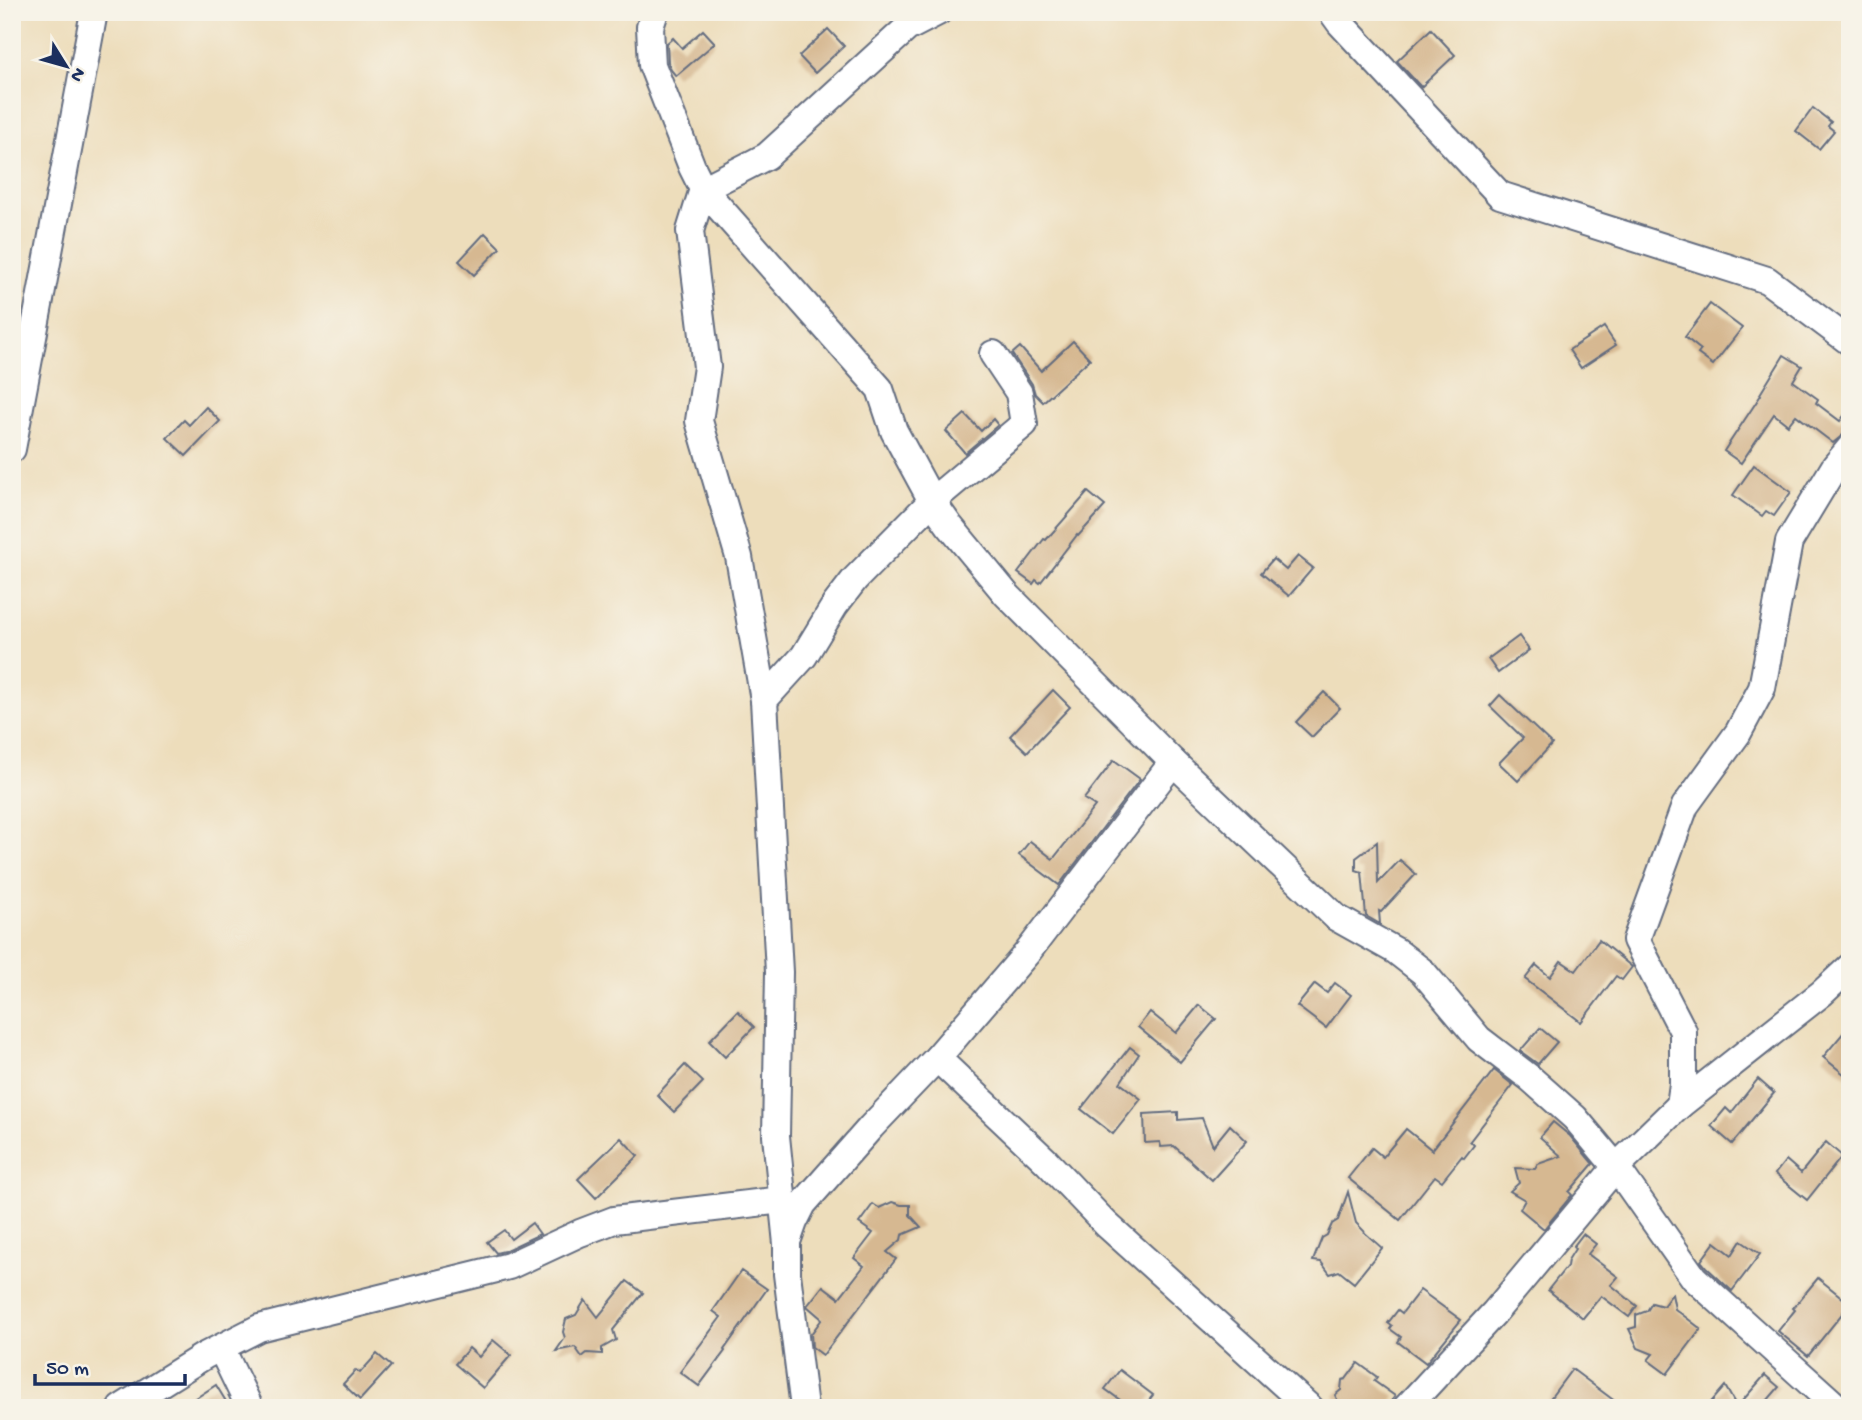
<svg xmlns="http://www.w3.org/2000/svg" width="1862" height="1420" viewBox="0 0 1862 1420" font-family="'Gochi Hand',sans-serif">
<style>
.building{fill:#d6b891}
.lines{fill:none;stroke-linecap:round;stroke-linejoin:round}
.minor-casing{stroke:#646c7f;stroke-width:30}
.minor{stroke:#fff;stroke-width:26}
</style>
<rect width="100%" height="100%" fill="#f7f3e8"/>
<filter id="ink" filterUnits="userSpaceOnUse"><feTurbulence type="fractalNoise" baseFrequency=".0143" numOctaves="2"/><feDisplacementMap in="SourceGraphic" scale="14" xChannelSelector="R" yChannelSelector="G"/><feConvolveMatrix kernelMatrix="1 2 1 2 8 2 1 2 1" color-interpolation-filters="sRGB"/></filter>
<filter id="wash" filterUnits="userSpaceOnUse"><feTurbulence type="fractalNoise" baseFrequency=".00686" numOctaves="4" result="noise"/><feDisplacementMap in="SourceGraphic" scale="28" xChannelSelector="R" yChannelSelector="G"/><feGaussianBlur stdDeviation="1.57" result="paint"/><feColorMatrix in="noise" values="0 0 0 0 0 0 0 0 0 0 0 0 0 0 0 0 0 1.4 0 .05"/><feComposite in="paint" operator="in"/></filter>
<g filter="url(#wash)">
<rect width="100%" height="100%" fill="#edddbb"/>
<g id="blocks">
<g class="building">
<path d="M 828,29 L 844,46 L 815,73 L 799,56 Z"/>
<path d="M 1431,29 L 1455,55 L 1421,87 L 1397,61 Z"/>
<path d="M 703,30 L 715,43 L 676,76 L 671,70 L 668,62 L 667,43 L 673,38 L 682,48 Z"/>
<path d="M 1813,108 L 1831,122 L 1828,126 L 1834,131 L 1819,149 L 1796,131 Z"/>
<path d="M 485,233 L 500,248 L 474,275 L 459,261 Z"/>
<path d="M 1710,304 L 1742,328 L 1713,365 L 1698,354 L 1701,350 L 1685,337 Z"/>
<path d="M 1604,327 L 1616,345 L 1581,368 L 1569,350 Z"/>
<path d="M 1073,341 L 1090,359 L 1043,402 L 1035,394 L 1032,384 L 1012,354 L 1020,347 L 1041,371 Z"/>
<path d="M 1784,355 L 1802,366 L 1793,381 L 1818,399 L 1816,403 L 1840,421 L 1850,408 L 1850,433 L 1844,434 L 1833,443 L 1796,415 L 1788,425 L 1774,414 L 1741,463 L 1724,451 L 1761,395 L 1760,394 Z"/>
<path d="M 206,407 L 220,421 L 186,456 L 167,438 L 184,420 L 189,425 Z"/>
<path d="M 965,414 L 981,431 L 993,419 L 998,425 L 965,453 L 946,431 Z"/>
<path d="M 1754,465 L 1791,492 L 1774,516 L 1766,511 L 1762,516 L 1733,495 Z"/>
<path d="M 1088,492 L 1105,506 L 1078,536 L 1077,535 L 1040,583 L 1036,580 L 1033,584 L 1018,573 L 1044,539 L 1046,540 Z"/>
<path d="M 1298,556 L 1313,568 L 1289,596 L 1261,573 L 1273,559 L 1286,570 Z"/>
<path d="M 1519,636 L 1529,650 L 1498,673 L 1488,659 Z"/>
<path d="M 1053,690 L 1070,707 L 1027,752 L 1010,736 Z"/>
<path d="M 1324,692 L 1340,708 L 1312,737 L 1296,722 Z"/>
<path d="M 1500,695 L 1552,744 L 1518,781 L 1499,763 L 1523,738 L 1490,706 Z"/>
<path d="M 1114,760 L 1140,779 L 1059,885 L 1019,855 L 1030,841 L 1053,859 L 1095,806 L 1084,799 Z"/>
<path d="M 1377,842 L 1378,883 L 1400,860 L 1416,874 L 1381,912 L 1379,911 L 1380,924 L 1366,916 L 1362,872 L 1356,870 L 1356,858 Z"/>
<path d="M 1599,940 L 1632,967 L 1622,980 L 1616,976 L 1581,1022 L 1525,979 L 1536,965 L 1550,977 L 1561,961 L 1576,971 Z"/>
<path d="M 1335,983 L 1351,995 L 1326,1028 L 1297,1006 L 1315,984 L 1327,993 Z"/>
<path d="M 1199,1005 L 1216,1019 L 1180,1062 L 1138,1027 L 1150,1012 L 1176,1033 Z"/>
<path d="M 738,1011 L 754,1027 L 725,1057 L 709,1041 Z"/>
<path d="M 1850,1025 L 1850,1079 L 1823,1057 Z"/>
<path d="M 1540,1028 L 1557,1042 L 1538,1064 L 1520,1051 Z"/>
<path d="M 1130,1047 L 1139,1054 L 1120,1083 L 1141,1099 L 1113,1134 L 1081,1109 Z"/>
<path d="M 685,1065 L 703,1082 L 674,1112 L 657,1095 Z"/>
<path d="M 1494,1070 L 1513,1085 L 1470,1141 L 1474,1145 L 1464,1158 L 1462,1156 L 1442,1181 L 1435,1176 L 1400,1220 L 1348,1178 L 1372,1148 L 1383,1157 L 1406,1129 L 1432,1150 Z"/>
<path d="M 1758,1079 L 1774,1093 L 1732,1144 L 1711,1126 L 1726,1108 L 1731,1113 Z"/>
<path d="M 1178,1112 L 1178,1120 L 1202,1118 L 1213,1146 L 1230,1125 L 1247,1141 L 1212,1180 L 1174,1146 L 1161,1147 L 1160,1142 L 1145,1143 L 1144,1114 Z"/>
<path d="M 1553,1122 L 1570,1136 L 1593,1164 L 1569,1192 L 1572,1195 L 1544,1229 L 1520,1209 L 1525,1200 L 1510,1191 L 1519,1183 L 1515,1168 L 1535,1169 L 1538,1164 L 1561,1156 L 1540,1137 Z"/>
<path d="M 621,1138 L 638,1156 L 596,1198 L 578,1179 Z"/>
<path d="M 1826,1142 L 1842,1156 L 1807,1200 L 1775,1174 L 1786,1160 L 1801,1173 Z"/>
<path d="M 1348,1192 L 1356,1223 L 1364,1231 L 1365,1233 L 1382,1248 L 1354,1283 L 1339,1271 L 1330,1274 L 1321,1262 L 1313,1261 L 1322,1238 L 1327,1235 L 1332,1224 L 1338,1220 Z"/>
<path d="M 892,1202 L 901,1205 L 910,1205 L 910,1215 L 921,1227 L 902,1235 L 901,1240 L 887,1252 L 896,1259 L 823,1355 L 812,1347 L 811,1334 L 822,1319 L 807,1306 L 823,1286 L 839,1298 L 864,1266 L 854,1258 L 873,1233 L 859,1223 L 873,1204 L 879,1208 Z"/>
<path d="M 532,1223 L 540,1234 L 504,1251 L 496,1253 L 487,1242 L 504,1230 L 511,1239 Z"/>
<path d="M 1583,1234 L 1596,1244 L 1588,1254 L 1618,1277 L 1611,1285 L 1637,1306 L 1629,1317 L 1601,1296 L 1583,1318 L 1548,1290 L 1567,1266 L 1568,1260 L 1575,1249 L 1573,1247 Z"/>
<path d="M 1741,1241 L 1760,1254 L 1732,1291 L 1706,1267 L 1701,1261 L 1715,1242 L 1732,1255 Z"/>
<path d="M 741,1271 L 767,1289 L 724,1350 L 725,1351 L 699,1386 L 680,1372 L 721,1317 L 713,1311 Z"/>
<path d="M 1818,1278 L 1850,1304 L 1808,1356 L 1778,1331 L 1795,1310 L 1793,1308 Z"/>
<path d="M 627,1281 L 643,1293 L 613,1330 L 616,1340 L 602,1348 L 602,1354 L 587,1353 L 582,1357 L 575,1347 L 556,1351 L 565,1338 L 563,1332 L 566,1319 L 576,1315 L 585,1300 L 598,1317 Z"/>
<path d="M 1420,1290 L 1461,1320 L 1426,1363 L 1398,1342 L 1401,1337 L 1390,1329 L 1392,1326 L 1388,1323 L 1398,1310 L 1402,1313 Z"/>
<path d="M 1672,1294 L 1675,1309 L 1701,1329 L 1667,1374 L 1648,1360 L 1653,1354 L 1638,1348 L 1629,1329 L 1636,1327 L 1636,1315 L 1647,1311 L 1652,1303 L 1663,1306 Z"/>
<path d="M 493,1340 L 511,1355 L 483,1388 L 455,1364 L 469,1348 L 479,1357 Z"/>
<path d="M 377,1354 L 391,1366 L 360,1400 L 343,1384 L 356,1370 L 360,1373 Z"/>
<path d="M 1358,1363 L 1377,1377 L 1374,1381 L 1395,1396 L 1386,1408 L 1341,1408 L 1335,1395 L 1341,1390 L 1342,1380 L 1346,1379 Z"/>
<path d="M 1572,1369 L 1624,1408 L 1543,1408 Z"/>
<path d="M 1120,1370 L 1153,1395 L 1143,1408 L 1114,1408 L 1120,1400 L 1105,1389 Z"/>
<path d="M 1765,1375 L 1779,1387 L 1761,1408 L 1706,1408 L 1725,1386 L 1737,1407 Z"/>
<path d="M 216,1385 L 230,1408 L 181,1408 Z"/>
</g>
</g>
</g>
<g filter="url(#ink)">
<use href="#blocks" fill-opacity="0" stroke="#646c7f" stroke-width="2"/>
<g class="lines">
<defs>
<g id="minor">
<path d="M 655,12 L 650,27 L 652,65 L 692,167 L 703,189 L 690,231 L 707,367 L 699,421 L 739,557 L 764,700 L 779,972 L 776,1136 L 787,1244 L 787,1274 L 804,1408"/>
<path d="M 938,12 L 907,28 L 767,156 L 703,189 L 880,389 L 894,431 L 932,501 L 949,525 L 1006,594 L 1173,762 L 1337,918 L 1396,951 L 1423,972 L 1479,1039 L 1530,1078 L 1575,1118 L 1616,1167 L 1694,1278 L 1838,1408"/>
<path d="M 1332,12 L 1340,23 L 1500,195 L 1767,280 L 1850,342"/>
<path d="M 12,449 L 94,12"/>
<path d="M 764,700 L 804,656 L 835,605 L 855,579 L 932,501 L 1024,424 L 1019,393 L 993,354"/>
<path d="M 937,1058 L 1046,1161 L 1106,1224 L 1310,1408"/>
<path d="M 1680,1105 L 1683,1084 L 1683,1031 L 1636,940 L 1685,806 L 1738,733 L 1762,688 L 1789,542 L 1835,466 L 1850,448"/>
<path d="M 788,1239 L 794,1222 L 803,1204 L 871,1127 L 937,1058 L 1027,953 L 1173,762"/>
<path d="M 221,1348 L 250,1408"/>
<path d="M 121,1408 L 204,1356 L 259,1328 L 509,1266 L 580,1233 L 614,1220 L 782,1200"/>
<path d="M 1406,1408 L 1494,1313 L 1616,1167 L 1680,1105 L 1822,993 L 1850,967"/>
</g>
</defs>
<use href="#minor" class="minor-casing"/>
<use href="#minor" class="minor"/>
</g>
</g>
<rect width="1862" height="1420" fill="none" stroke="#f7f3e8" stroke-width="42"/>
<g transform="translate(66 66) rotate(127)" stroke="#f7f3e8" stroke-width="5" paint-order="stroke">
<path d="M0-5L12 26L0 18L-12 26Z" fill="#1b2f5e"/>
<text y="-10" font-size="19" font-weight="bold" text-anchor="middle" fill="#1b2f5e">N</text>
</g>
<path d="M35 1374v10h150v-10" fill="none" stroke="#1b2f5e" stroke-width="3.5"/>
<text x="46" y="1374" font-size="21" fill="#1b2f5e" stroke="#f7f3e8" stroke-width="5" paint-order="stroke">50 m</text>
</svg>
